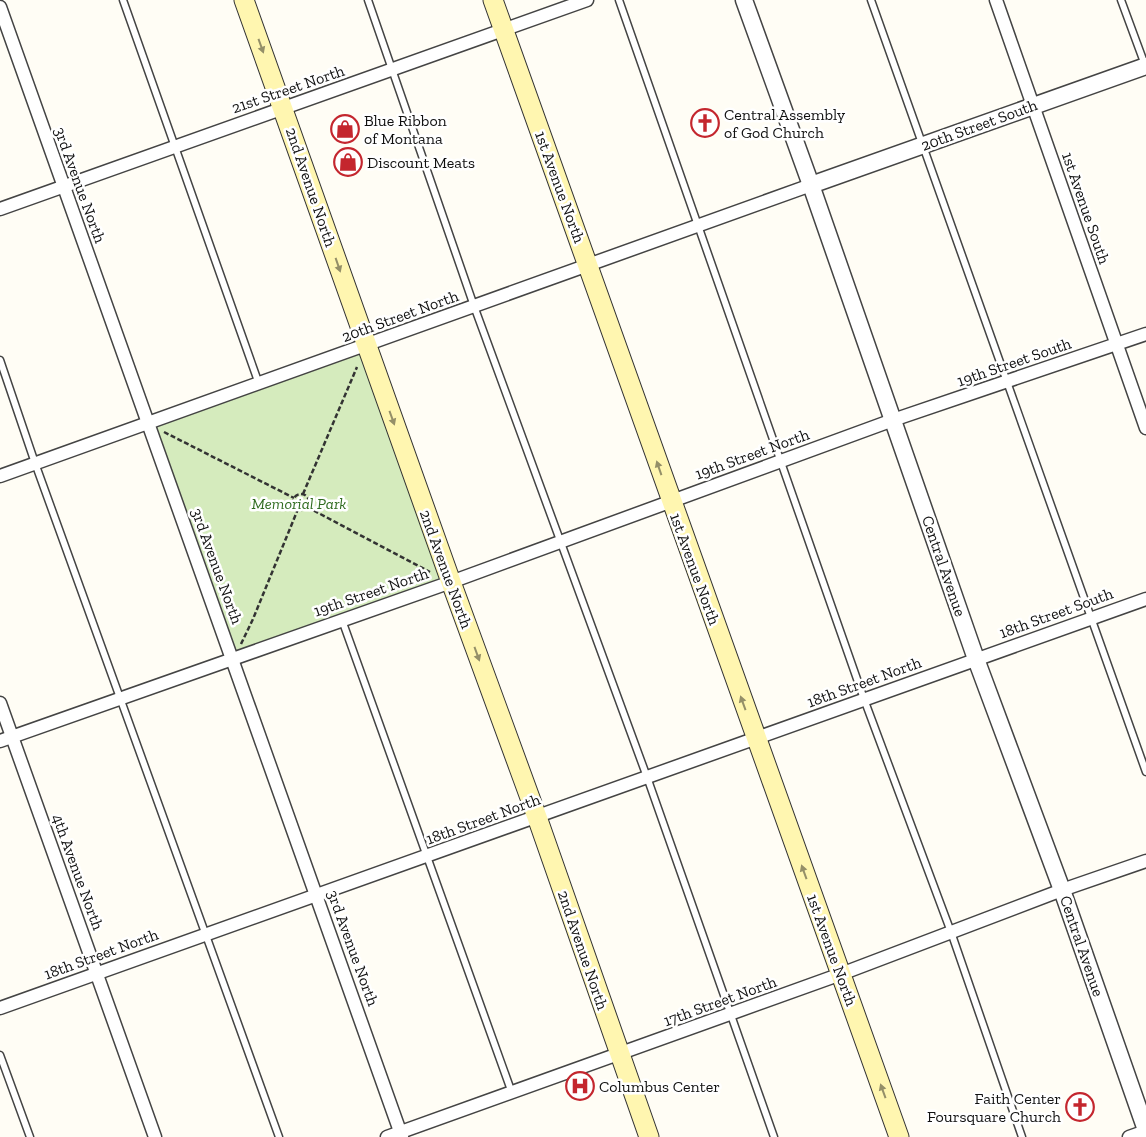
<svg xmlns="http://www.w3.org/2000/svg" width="1146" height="1137" viewBox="0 0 1146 1137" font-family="'Zilla Slab',serif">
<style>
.park{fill:#d5ebbd}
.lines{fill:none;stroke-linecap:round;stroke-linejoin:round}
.service-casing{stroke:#444;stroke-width:9}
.minor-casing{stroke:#444;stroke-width:15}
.tertiary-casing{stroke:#444;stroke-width:19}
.secondary-casing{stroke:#333;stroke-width:21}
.path{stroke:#333;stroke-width:2.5;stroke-dasharray:5 2.5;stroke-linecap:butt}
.service{stroke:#fff;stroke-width:6}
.minor{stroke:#fff;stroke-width:12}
.tertiary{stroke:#fff;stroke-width:16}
.secondary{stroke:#fff6b0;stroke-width:19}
.oneway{fill:#948f68}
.labels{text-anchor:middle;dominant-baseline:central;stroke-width:5;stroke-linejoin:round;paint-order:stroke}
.street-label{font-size:16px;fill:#111;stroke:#fff}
.poi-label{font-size:16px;fill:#111;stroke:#fff;text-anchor:start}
.park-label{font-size:16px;font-style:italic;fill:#2f6b1f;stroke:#fff}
</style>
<rect width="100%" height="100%" fill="#fffdf5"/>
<path class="park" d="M 366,346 L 451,582 L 233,658 L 147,423 Z"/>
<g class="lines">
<defs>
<g id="service">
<path d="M 123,0 L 259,384"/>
<path d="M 368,0 L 474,306 L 647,777 L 774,1137"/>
<path d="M 619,0 L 864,699 L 951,932 L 1022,1137"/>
<path d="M 871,0 L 1146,772"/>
<path d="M 1121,0 L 1145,65"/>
<path d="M 0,360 L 35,463 L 279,1137"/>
<path d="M 342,620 L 512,1093"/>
<path d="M 0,1055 L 30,1137"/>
</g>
<g id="minor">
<path d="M 996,0 L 1146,428"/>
<path d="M 0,7 L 402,1137"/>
<path d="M 0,209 L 587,0"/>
<path d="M 0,476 L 811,185"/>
<path d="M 0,703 L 155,1137"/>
<path d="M 0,741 L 451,582 L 893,420 L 1146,334"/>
<path d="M 0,1008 L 1146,599"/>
<path d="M 387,1137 L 841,974 L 1062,890 L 1146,861"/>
<path d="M 1129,1137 L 1146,1131"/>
</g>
<g id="tertiary">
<path d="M 744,0 L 811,185 L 976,659 L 1062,890 L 1146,1130"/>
<path d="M 811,185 L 1146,66"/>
</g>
<g id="secondary">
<path d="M 244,0 L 451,582 L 537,817 L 649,1137"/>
<path d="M 493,0 L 899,1137"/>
</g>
</defs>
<use href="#service" class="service-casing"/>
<use href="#minor" class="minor-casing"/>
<use href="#tertiary" class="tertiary-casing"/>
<use href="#secondary" class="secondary-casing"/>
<g class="path">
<path d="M 164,432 L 294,498"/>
<path d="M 303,494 L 357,367"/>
<circle cx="301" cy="502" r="8"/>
<path d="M 307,507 L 430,572"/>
<path d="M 241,644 L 253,619 L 298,509"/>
</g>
<use href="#service" class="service"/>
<use href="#minor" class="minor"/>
<use href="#tertiary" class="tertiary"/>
<use href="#secondary" class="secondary"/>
</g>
<defs><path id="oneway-solid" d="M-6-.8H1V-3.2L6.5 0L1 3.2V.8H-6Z" transform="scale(1.25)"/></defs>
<g class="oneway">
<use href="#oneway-solid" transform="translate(261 46) rotate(70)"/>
<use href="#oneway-solid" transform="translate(338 265) rotate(71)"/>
<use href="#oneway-solid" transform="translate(392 418) rotate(70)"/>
<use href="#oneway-solid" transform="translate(659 468) rotate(-109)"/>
<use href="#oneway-solid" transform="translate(477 654) rotate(70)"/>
<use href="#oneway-solid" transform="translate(743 703) rotate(-110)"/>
<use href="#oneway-solid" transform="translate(804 872) rotate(-110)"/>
<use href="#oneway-solid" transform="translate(883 1091) rotate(-110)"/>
</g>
<defs>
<symbol id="church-ring" viewBox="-11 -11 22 22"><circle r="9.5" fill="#fff" stroke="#c4262e" stroke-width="1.5"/><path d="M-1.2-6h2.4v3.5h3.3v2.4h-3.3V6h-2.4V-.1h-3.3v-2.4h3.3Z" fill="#c4262e"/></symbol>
<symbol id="shop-ring" viewBox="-11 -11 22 22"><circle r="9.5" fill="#fff" stroke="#c4262e" stroke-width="1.5"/><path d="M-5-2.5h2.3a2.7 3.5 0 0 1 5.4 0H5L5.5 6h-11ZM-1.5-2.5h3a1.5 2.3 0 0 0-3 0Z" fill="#c4262e"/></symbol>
<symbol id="hospital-ring" viewBox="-11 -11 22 22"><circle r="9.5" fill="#fff" stroke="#c4262e" stroke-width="1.5"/><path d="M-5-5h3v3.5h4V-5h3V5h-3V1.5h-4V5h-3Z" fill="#c4262e"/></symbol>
</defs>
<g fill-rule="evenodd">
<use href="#church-ring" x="689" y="107" width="32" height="32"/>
<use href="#shop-ring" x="329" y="113" width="32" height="32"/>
<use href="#shop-ring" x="332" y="146" width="32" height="32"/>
<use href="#hospital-ring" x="564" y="1070" width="32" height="32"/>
<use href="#church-ring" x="1064" y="1091" width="32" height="32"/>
</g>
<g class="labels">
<g class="street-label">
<text transform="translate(288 89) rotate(-19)">21st Street North</text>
<text transform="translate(979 125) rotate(-20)">20th Street South</text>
<text transform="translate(80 185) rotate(70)">3rd Avenue North</text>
<text transform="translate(311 187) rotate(71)">2nd Avenue North</text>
<text transform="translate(560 187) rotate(70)">1st Avenue North</text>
<text transform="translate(1086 208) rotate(71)">1st Avenue South</text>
<text transform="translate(400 316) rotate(-20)">20th Street North</text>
<text transform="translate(1014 362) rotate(-19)">19th Street South</text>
<text transform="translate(752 454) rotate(-20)">19th Street North</text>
<text transform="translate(217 566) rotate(70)">3rd Avenue North</text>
<text transform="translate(944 566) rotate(71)">Central Avenue</text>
<text transform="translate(446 569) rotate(70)">2nd Avenue North</text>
<text transform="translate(695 569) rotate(70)">1st Avenue North</text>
<text transform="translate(371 592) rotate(-19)">19th Street North</text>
<text transform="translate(1056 613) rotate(-20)">18th Street South</text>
<text transform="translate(864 682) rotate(-20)">18th Street North</text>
<text transform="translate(483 819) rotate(-20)">18th Street North</text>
<text transform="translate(78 872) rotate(70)">4th Avenue North</text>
<text transform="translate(1082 946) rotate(71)">Central Avenue</text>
<text transform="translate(353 948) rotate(70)">3rd Avenue North</text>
<text transform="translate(583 950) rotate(71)">2nd Avenue North</text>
<text transform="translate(832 950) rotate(70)">1st Avenue North</text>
<text transform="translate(101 954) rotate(-20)">18th Street North</text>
<text transform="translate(720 1001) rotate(-20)">17th Street North</text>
</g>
<g class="poi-label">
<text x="724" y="114">Central Assembly<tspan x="724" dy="18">of God Church</tspan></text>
<text x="364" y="120">Blue Ribbon<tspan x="364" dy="18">of Montana</tspan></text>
<text x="367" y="162">Discount Meats</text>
<text x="599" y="1086">Columbus Center</text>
<text x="1061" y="1098" text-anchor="end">Faith Center<tspan x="1061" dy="18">Foursquare Church</tspan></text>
</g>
<g class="park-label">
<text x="299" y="503">Memorial Park</text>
</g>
</g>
</svg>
